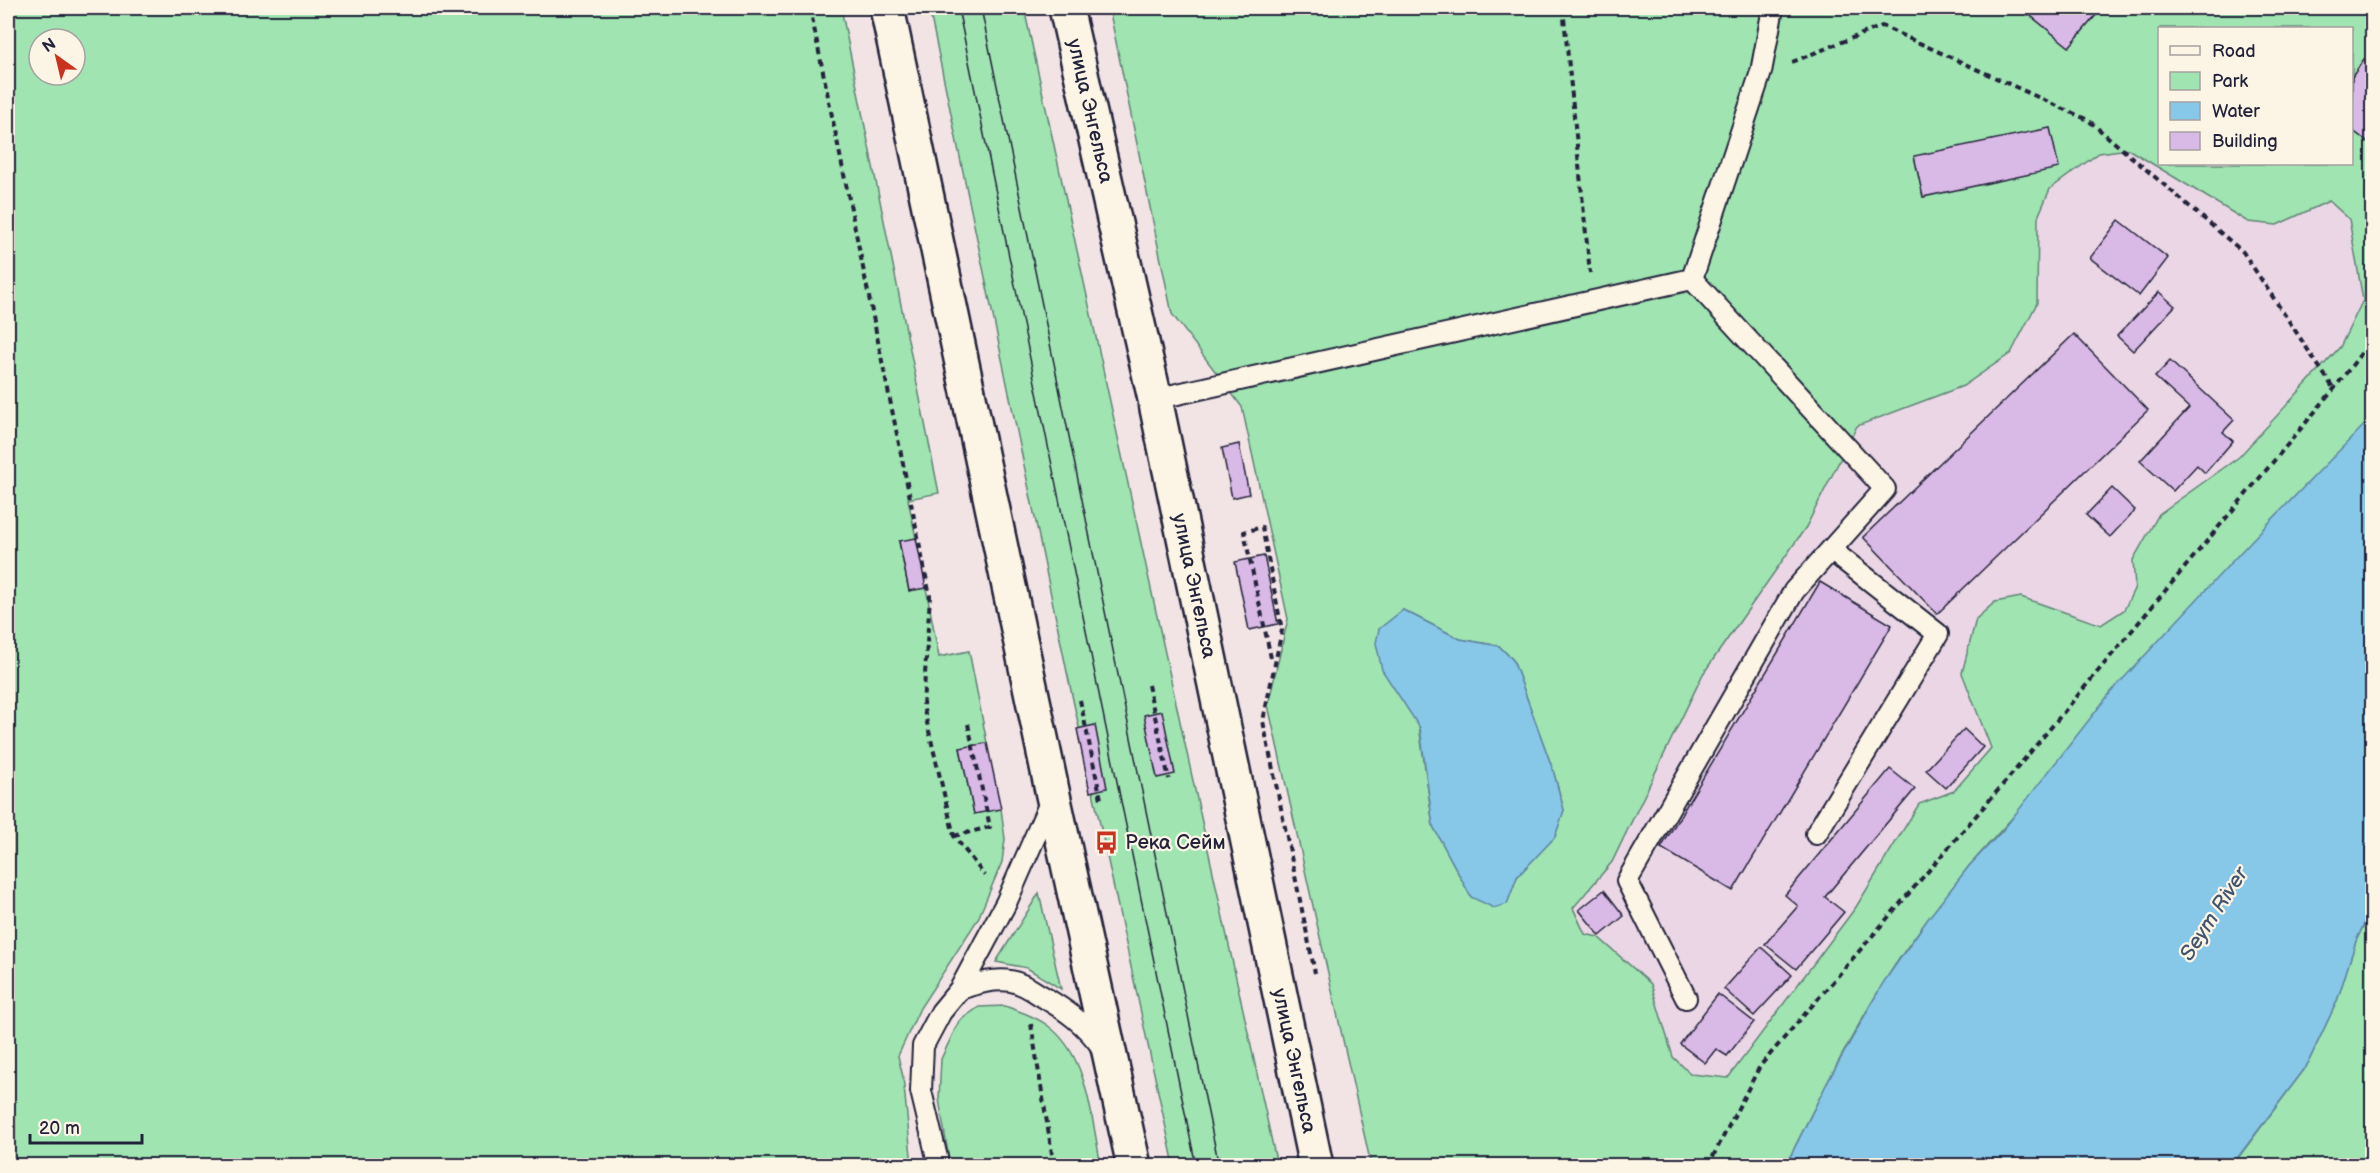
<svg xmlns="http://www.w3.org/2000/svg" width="2380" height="1173" viewBox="0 0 2380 1173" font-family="'Balsamiq Sans',sans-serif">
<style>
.built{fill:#ead6e5}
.green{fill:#9fe4b1;stroke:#608376;stroke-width:1.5;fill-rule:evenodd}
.water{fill:#87c7e7;stroke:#5f85a2;stroke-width:1.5}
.building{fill:#d9b9e5;stroke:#22223b;stroke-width:1.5}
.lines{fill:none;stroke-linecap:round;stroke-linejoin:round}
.service-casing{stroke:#22223b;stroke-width:24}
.primary-casing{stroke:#22223b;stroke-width:38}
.path{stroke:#22223b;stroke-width:4;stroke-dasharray:6 4.5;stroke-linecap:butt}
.service{stroke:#fcf5e5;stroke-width:20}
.primary{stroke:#fcf5e5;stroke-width:33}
.tram{stroke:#22223b;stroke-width:1.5}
.labels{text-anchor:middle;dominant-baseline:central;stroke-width:4.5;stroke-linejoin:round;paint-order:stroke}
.street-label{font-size:20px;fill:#22223b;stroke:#fcf5e5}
.poi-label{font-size:20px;fill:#22223b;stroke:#fcf5e5;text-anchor:start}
.water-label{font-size:21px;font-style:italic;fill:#40546f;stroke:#fcf5e5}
</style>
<rect width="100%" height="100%" fill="#f2e3e5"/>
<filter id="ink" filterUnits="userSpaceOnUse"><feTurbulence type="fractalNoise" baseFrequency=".0167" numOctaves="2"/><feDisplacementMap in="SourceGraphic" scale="12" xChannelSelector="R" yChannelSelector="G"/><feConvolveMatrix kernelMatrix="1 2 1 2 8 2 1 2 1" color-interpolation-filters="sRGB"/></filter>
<g filter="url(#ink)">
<path class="built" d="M 2129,149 L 2248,222 L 2277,225 L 2329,201 L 2349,219 L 2363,300 L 2340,347 L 2239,457 L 2159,514 L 2133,560 L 2135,587 L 2124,610 L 2102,625 L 2021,597 L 1962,673 L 1991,748 L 1954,791 L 1919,804 L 1856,907 L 1728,1078 L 1691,1074 L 1673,1057 L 1651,984 L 1585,935 L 1573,908 L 1612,862 L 1703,674 L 1806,527 L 1857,426 L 1963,386 L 2037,303 L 2038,217 L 2050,189 L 2099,153 Z"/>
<g class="green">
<path d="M 8,8 L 841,8 L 939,493 L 908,499 L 916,538 L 899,542 L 909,591 L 926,588 L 939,657 L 969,651 L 987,743 L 960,748 L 974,814 L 1001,809 L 1005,839 L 1002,862 L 978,919 L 920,1008 L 898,1056 L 903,1077 L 912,1165 L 8,1165 ZM 39,39 L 75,39 L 75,75 L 39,75 Z"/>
<path d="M 929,8 L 1024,8 L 1277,1165 L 1174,1165 L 1067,672 Z"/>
<path d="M 1109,8 L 2372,8 L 2372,417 L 1969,866 C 1940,905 1908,942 1883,984 C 1847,1042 1816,1104 1786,1165 L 1371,1165 L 1268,705 L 1288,619 L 1242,407 L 1172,314 ZM 2160,28 L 2352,28 L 2352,164 L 2160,164 ZM 2128,149 L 2248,222 L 2277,225 L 2329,201 L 2349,219 L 2363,300 L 2340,347 L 2239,457 L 2159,514 L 2133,560 L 2135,587 L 2124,610 L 2101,625 L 2021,597 L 1995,602 L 1976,619 L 1962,673 L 1991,748 L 1954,791 L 1919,804 L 1856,907 L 1728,1078 L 1691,1074 L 1673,1057 L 1651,984 L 1598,937 L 1585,934 L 1573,908 L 1612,862 L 1703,674 L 1806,527 L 1857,426 L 1963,386 L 2011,353 L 2037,303 L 2038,217 L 2050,189 L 2099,153 ZM 1403,610 L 1460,639 L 1499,646 L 1513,660 L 1553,770 L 1564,810 L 1555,836 L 1517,877 L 1507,904 L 1471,897 L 1433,826 Z"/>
<path d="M 1039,893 L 1061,989 L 1027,968 L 996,962 Z"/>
<path d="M 2372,907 L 2372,1165 L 2232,1166 L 2306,1067 L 2337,1001 L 2356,941 Z"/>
<path d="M 1005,1006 C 1018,1011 1035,1016 1047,1025 C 1089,1055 1091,1119 1101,1165 L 950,1165 L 939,1099 L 941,1059 L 959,1021 L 979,1007 Z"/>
</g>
<g class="water">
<path d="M 2372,417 L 2372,907 L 2356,941 L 2337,1001 L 2306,1067 L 2232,1165 L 1786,1165 L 1827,1083 L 1883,983 L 1927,920 L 1969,866 L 2003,830 L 2110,693 L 2252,540 Z"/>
<path d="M 1403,610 L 1460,639 L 1499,646 L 1513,660 L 1553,770 L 1564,810 L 1555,837 L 1517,877 L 1507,904 L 1494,908 L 1471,897 L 1433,826 L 1420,728 L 1382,670 L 1376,643 L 1379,629 Z"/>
</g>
<g class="building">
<path d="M 2021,8 L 2089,8 L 2097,14 L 2069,47 Z"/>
<path d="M 2364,59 L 2372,65 L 2372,145 L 2352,130 L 2352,77 Z"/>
<path d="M 2050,128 L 2059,168 L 1923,197 L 1914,156 Z"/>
<path d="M 2119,220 L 2168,258 L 2139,296 L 2090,258 Z"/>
<path d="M 2159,292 L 2175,306 L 2133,351 L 2117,336 Z"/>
<path d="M 2074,334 L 2148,410 L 1937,614 L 1863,537 Z"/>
<path d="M 2170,361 L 2234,420 L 2223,432 L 2233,441 L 2205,473 L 2197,465 L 2173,491 L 2140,461 L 2189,408 L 2155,377 Z"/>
<path d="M 1239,444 L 1249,494 L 1232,498 L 1222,448 Z"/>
<path d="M 2112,488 L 2135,510 L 2110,537 L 2086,515 Z"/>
<path d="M 916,538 L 926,588 L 909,591 L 899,541 Z"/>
<path d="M 1264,556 L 1278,624 L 1249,630 L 1235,562 Z"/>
<path d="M 1820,582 L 1892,625 L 1733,891 L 1661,848 Z"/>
<path d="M 1162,711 L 1175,774 L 1157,778 L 1144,715 Z"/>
<path d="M 1095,725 L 1107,788 L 1090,792 L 1077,729 Z"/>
<path d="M 1964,729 L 1983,747 L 1946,788 L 1926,770 Z"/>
<path d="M 987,743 L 1001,809 L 974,814 L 960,748 Z"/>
<path d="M 1890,769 L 1915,789 L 1825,897 L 1844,912 L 1796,969 L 1765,944 L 1798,906 L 1785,895 Z"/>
<path d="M 1604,890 L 1624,916 L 1600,936 L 1579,910 Z"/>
<path d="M 1761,947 L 1792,975 L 1754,1016 L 1724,989 Z"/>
<path d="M 1718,994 L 1754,1022 L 1727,1056 L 1716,1049 L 1705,1063 L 1680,1044 Z"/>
</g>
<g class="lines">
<defs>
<g id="service">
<path d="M 1155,399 L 1692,279 L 1761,72 L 1773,8"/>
<path d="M 1816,834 L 1938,634 L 1831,550"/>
<path d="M 960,989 C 976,984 994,978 1011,981 C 1021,983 1031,989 1040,995 C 1066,1010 1086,1024 1103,1049"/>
<path d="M 1686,998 L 1627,881 L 1794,591 L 1885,489 L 1692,279"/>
<path d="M 939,1166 L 921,1091 L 923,1046 L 941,1012 L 960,989 L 1006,903 L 1052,798"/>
</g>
<g id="primary">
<path d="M 887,8 L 1053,795 L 1134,1166"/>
<path d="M 1066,8 L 1155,399 L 1316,1166"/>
</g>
</defs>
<use href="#service" class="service-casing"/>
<use href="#primary" class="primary-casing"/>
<g class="path">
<path d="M 810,8 L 930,596 L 923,706 L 954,836 L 985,876"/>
<path d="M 1563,8 L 1590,273"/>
<path d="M 1792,62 L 1882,26 L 2088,120 L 2243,252 L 2334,389"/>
<path d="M 1271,658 L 1244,532 L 1262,527 L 1282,630 L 1263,721 L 1315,973"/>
<path d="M 1148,685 L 1169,779"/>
<path d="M 1080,700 L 1101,799"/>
<path d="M 954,836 L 990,827 L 968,724"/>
<path d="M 1031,1024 L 1054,1166"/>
<path d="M 1708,1166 L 1760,1066 L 2012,774 L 2334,389 L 2372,339"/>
</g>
<use href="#service" class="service"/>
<use href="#primary" class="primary"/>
<g class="tram">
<path d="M 958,8 L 1196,1166"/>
<path d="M 981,8 L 1219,1166"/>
</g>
</g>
</g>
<defs>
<symbol id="bus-bare" viewBox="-9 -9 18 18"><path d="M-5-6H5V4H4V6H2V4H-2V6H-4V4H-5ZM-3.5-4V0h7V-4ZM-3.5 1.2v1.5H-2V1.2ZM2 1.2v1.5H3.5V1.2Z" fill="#c8321e" stroke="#fcf5e5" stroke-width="2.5" paint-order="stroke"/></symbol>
</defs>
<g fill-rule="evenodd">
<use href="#bus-bare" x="1090" y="826" width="33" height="33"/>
</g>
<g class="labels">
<g class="street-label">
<text transform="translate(1090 111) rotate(77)">улица Энгельса</text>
<text transform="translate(1194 586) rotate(78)">улица Энгельса</text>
<text transform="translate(1294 1061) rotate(78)">улица Энгельса</text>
</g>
<g class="poi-label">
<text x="1125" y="843">Река Сейм</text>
</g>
<g class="water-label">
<text transform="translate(2214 914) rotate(-57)">Seym River</text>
</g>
</g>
<rect width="2380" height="1173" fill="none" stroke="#fcf5e5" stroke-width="30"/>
<rect x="15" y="15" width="2350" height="1143" fill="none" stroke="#22223b" stroke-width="2" filter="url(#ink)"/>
<rect x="2158" y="27" width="195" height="138" fill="#fcf5e5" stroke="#a5a1a1" stroke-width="1.5"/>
<rect x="2170" y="46" width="30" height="9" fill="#fcf5e5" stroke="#a5a1a1" stroke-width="1.5"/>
<text x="2212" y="57" font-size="18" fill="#22223b">Road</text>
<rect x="2170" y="72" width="30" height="18" fill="#9fe4b1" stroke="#a5a1a1" stroke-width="1.5"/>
<text x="2212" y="87" font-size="18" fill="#22223b">Park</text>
<rect x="2170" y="102" width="30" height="18" fill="#87c7e7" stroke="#a5a1a1" stroke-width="1.5"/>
<text x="2212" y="117" font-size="18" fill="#22223b">Water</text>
<rect x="2170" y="132" width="30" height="18" fill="#d9b9e5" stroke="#a5a1a1" stroke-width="1.5"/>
<text x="2212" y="147" font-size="18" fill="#22223b">Building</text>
<g transform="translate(57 57) rotate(326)"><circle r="28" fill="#fcf5e5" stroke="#a5a1a1" stroke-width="1.5"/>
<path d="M0-4.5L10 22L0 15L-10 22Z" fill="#c8321e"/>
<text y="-9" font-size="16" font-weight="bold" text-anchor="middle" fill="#22223b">N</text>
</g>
<path d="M30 1134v9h112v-9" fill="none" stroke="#22223b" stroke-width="3"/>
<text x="39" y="1134" font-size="18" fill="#22223b" stroke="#fcf5e5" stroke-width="4.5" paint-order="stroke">20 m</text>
</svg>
